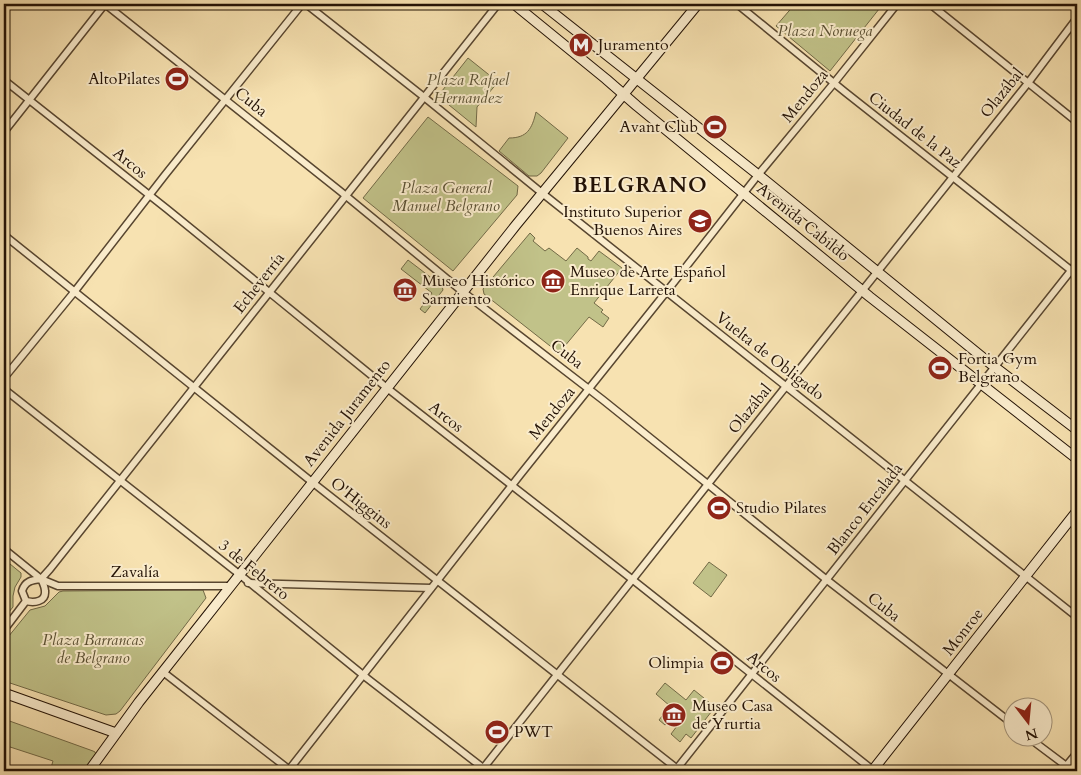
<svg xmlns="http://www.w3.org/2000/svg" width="1081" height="775" viewBox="0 0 1081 775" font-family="Cardo,serif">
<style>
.green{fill:#c1c289;stroke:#726a47}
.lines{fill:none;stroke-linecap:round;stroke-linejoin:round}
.street-casing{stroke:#584630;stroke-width:9}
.secondary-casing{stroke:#231205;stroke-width:11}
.street{stroke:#faeccc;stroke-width:6}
.secondary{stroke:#faeccc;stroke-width:9}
.rail{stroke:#231205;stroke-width:2.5;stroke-dasharray:9 9;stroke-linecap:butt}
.labels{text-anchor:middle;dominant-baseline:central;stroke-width:4;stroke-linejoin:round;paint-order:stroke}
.park-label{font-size:16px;font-style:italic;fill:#5a5033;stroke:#faeccc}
.poi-label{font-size:16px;fill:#231205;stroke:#faeccc;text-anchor:start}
.street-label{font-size:16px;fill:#231205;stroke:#faeccc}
.district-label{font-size:21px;font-weight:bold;letter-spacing:1px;fill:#231205;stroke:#faeccc}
</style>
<rect width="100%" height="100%" fill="#f7e2b1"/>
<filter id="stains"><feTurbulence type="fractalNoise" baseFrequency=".004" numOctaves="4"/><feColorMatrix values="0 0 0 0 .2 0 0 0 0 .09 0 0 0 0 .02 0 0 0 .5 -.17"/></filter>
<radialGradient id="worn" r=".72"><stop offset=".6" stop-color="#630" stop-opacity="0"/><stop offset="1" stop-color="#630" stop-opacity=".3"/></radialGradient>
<g class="green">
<path d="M 795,4 L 883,4 L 830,71 L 776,26 Z"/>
<path d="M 468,58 L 498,82 L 477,107 L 476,127 L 438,96 Z"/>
<path d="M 536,112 L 568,138 L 541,173 L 537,176 L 529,176 L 499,151 L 509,138 C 527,138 532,129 536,112 Z"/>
<path d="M 428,117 L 518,186 L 517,195 L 453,271 L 363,198 Z"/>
<path d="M 530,233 L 535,238 L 533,241 L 545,251 L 549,248 L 566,261 L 577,248 L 588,257 L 588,259 L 591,261 L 599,251 L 622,268 L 594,303 L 603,310 L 601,312 L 609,318 L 603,327 L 589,317 L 559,353 L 484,294 L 483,289 Z"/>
<path d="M 408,260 L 442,286 L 443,290 L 425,313 L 420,309 L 432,293 L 401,269 Z"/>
<path d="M 4,559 L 21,573 L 21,577 L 15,587 L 13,596 L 13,607 L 4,618 Z"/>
<path d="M 709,562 L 727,575 L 711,597 L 693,583 Z"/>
<path d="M 203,590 L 206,598 L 120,711 L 116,714 L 106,715 L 4,681 L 4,642 L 30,610 L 45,606 L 59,592 L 63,591 Z"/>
<path d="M 665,683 L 686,700 L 694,690 L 715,707 L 691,738 L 686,734 L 680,742 L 671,734 L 677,726 L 670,721 L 665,725 L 659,720 L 670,706 L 656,694 Z"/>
<path d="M 4,719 L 93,751 L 95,752 L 96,755 L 85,771 L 50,771 L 53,761 L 4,745 Z"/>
</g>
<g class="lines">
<defs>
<g id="street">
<path d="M 105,4 L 340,191 L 463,292 L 603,400 L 827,580 L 1014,725"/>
<path d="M 306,4 L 424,97 L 542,193 L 1077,617"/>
<path d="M 737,4 L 845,92 L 1077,275"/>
<path d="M 930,4 L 1077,122"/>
<path d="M 4,80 L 167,209 L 387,388 L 633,580 L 874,771"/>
<path d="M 4,132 L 105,4"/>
<path d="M 4,235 L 312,482 L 680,771"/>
<path d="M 4,378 L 75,291 L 165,175 L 302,4"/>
<path d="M 4,389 L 239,574 L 368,679 L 487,771"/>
<path d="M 4,549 L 41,579 L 58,586 L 229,586"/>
<path d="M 41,579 C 43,583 45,587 45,591 C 46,602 34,603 26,601 L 22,591 C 25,581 32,580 41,579 L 50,569 L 498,4"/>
<path d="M 248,583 L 431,588"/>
<path d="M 4,630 L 26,601"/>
<path d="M 163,672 L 291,771"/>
<path d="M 1029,738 L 1073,771"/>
<path d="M 4,769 L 9,771"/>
<path d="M 288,771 L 520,475 L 667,291 L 758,175 L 834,83 L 897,4"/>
<path d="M 481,771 L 708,484 L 1028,83 L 1077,18"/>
<path d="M 675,771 L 1077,263"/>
<path d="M 1062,771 L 1077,753"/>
</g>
<g id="secondary">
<path d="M 514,4 L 606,79 L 637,106 L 870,297 L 1077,459"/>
<path d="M 542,4 L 766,181 L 987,361 L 1077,430"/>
<path d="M 4,693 L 116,733"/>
<path d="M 89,771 L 139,702 L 516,225 L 698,4"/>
<path d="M 872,771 L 1077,511"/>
</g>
</defs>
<use href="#street" class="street-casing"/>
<use href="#secondary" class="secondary-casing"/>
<use href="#street" class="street"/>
<use href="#secondary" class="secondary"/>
<path class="rail" d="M 51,768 L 59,771"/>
</g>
<defs>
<symbol id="metro-disc" viewBox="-11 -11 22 22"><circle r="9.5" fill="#8f2418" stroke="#faeccc"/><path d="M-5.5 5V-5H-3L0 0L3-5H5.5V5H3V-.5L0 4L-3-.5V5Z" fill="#fff"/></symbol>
<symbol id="stadium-disc" viewBox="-11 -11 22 22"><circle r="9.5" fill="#8f2418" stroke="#faeccc"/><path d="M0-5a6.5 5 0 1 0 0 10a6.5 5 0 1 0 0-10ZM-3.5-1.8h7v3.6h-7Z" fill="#fff"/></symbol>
<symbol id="university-disc" viewBox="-11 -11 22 22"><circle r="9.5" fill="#8f2418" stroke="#faeccc"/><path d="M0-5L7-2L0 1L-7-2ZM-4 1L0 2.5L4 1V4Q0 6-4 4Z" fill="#fff"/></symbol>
<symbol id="museum-disc" viewBox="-11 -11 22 22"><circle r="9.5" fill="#8f2418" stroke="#faeccc"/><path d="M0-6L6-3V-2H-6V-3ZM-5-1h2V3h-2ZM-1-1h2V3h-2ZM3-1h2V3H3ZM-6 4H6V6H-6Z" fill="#fff"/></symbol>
</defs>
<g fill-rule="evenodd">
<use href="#metro-disc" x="567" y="31" width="28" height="28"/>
<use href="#stadium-disc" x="163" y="65" width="28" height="28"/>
<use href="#stadium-disc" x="701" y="113" width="28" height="28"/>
<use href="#university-disc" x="686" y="207" width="28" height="28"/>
<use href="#museum-disc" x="539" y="267" width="28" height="28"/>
<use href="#museum-disc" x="391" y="276" width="28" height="28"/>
<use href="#stadium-disc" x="926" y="354" width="28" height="28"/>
<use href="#stadium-disc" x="705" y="494" width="28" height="28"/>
<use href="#stadium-disc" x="708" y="649" width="28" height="28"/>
<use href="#museum-disc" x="660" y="701" width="28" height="28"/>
<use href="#stadium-disc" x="483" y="718" width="28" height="28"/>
</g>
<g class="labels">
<g class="park-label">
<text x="825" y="31">Plaza Noruega</text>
<text x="468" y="80">Plaza Rafael<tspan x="468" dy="18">Hernandez</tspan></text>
<text x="446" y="188">Plaza General<tspan x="446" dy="18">Manuel Belgrano</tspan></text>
<text x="93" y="640">Plaza Barrancas<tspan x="93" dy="18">de Belgrano</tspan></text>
</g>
<g class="poi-label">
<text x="598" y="45">Juramento</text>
<text x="160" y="79" text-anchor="end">AltoPilates</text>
<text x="698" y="127" text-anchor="end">Avant Club</text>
<text x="682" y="212" text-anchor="end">Instituto Superior<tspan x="682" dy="18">Buenos Aires</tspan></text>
<text x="570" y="272">Museo de Arte Español<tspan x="570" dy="18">Enrique Larreta</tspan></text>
<text x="422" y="281">Museo Histórico<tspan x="422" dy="18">Sarmiento</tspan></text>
<text x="958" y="359">Fortia Gym<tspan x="958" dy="18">Belgrano</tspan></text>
<text x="736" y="508">Studio Pilates</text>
<text x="704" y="663" text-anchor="end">Olimpia</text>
<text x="692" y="706">Museo Casa<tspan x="692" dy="18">de Yrurtia</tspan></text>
<text x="514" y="732">PWT</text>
</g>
<g class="street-label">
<text transform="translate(1002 93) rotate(-51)">Olazábal</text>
<text transform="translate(805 96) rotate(-51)">Mendoza</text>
<text transform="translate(251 102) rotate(39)">Cuba</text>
<text transform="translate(915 130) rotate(38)">Ciudad de la Paz</text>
<text transform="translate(130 163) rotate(39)">Arcos</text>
<text transform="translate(803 222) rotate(39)">Avenida Cabildo</text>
<text transform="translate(259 283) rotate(-52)">Echeverría</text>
<text transform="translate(567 354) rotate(38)">Cuba</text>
<text transform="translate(770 356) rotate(38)">Vuelta de Obligado</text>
<text transform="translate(750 409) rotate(-51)">Olazábal</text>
<text transform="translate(347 413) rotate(-52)">Avenida Juramento</text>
<text transform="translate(552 413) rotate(-51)">Mendoza</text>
<text transform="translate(446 417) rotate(38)">Arcos</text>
<text transform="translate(361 503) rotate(38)">O'Higgins</text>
<text transform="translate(865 509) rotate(-52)">Blanco Encalada</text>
<text transform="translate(254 570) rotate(39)">3 de Febrero</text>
<text x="135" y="572">Zavalía</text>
<text transform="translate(884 607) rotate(38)">Cuba</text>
<text transform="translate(963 632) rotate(-52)">Monroe</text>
<text transform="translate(764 667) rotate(39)">Arcos</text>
</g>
<g class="district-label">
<text x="640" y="185">BELGRANO</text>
</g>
</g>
<rect width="1081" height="775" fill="none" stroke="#f7e2b1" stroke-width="20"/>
<rect x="5" y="5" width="1071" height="765" fill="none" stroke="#231205" stroke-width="2.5"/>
<rect x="10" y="10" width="1061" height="755" fill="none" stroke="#231205"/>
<g transform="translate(1028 722) rotate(164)"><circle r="24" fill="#faeccc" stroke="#a4957c"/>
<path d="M0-4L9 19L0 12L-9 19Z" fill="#8f2418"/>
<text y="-8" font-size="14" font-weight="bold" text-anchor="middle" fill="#231205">N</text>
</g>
<rect width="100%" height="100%" filter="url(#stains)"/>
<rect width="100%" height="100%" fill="url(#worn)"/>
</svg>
